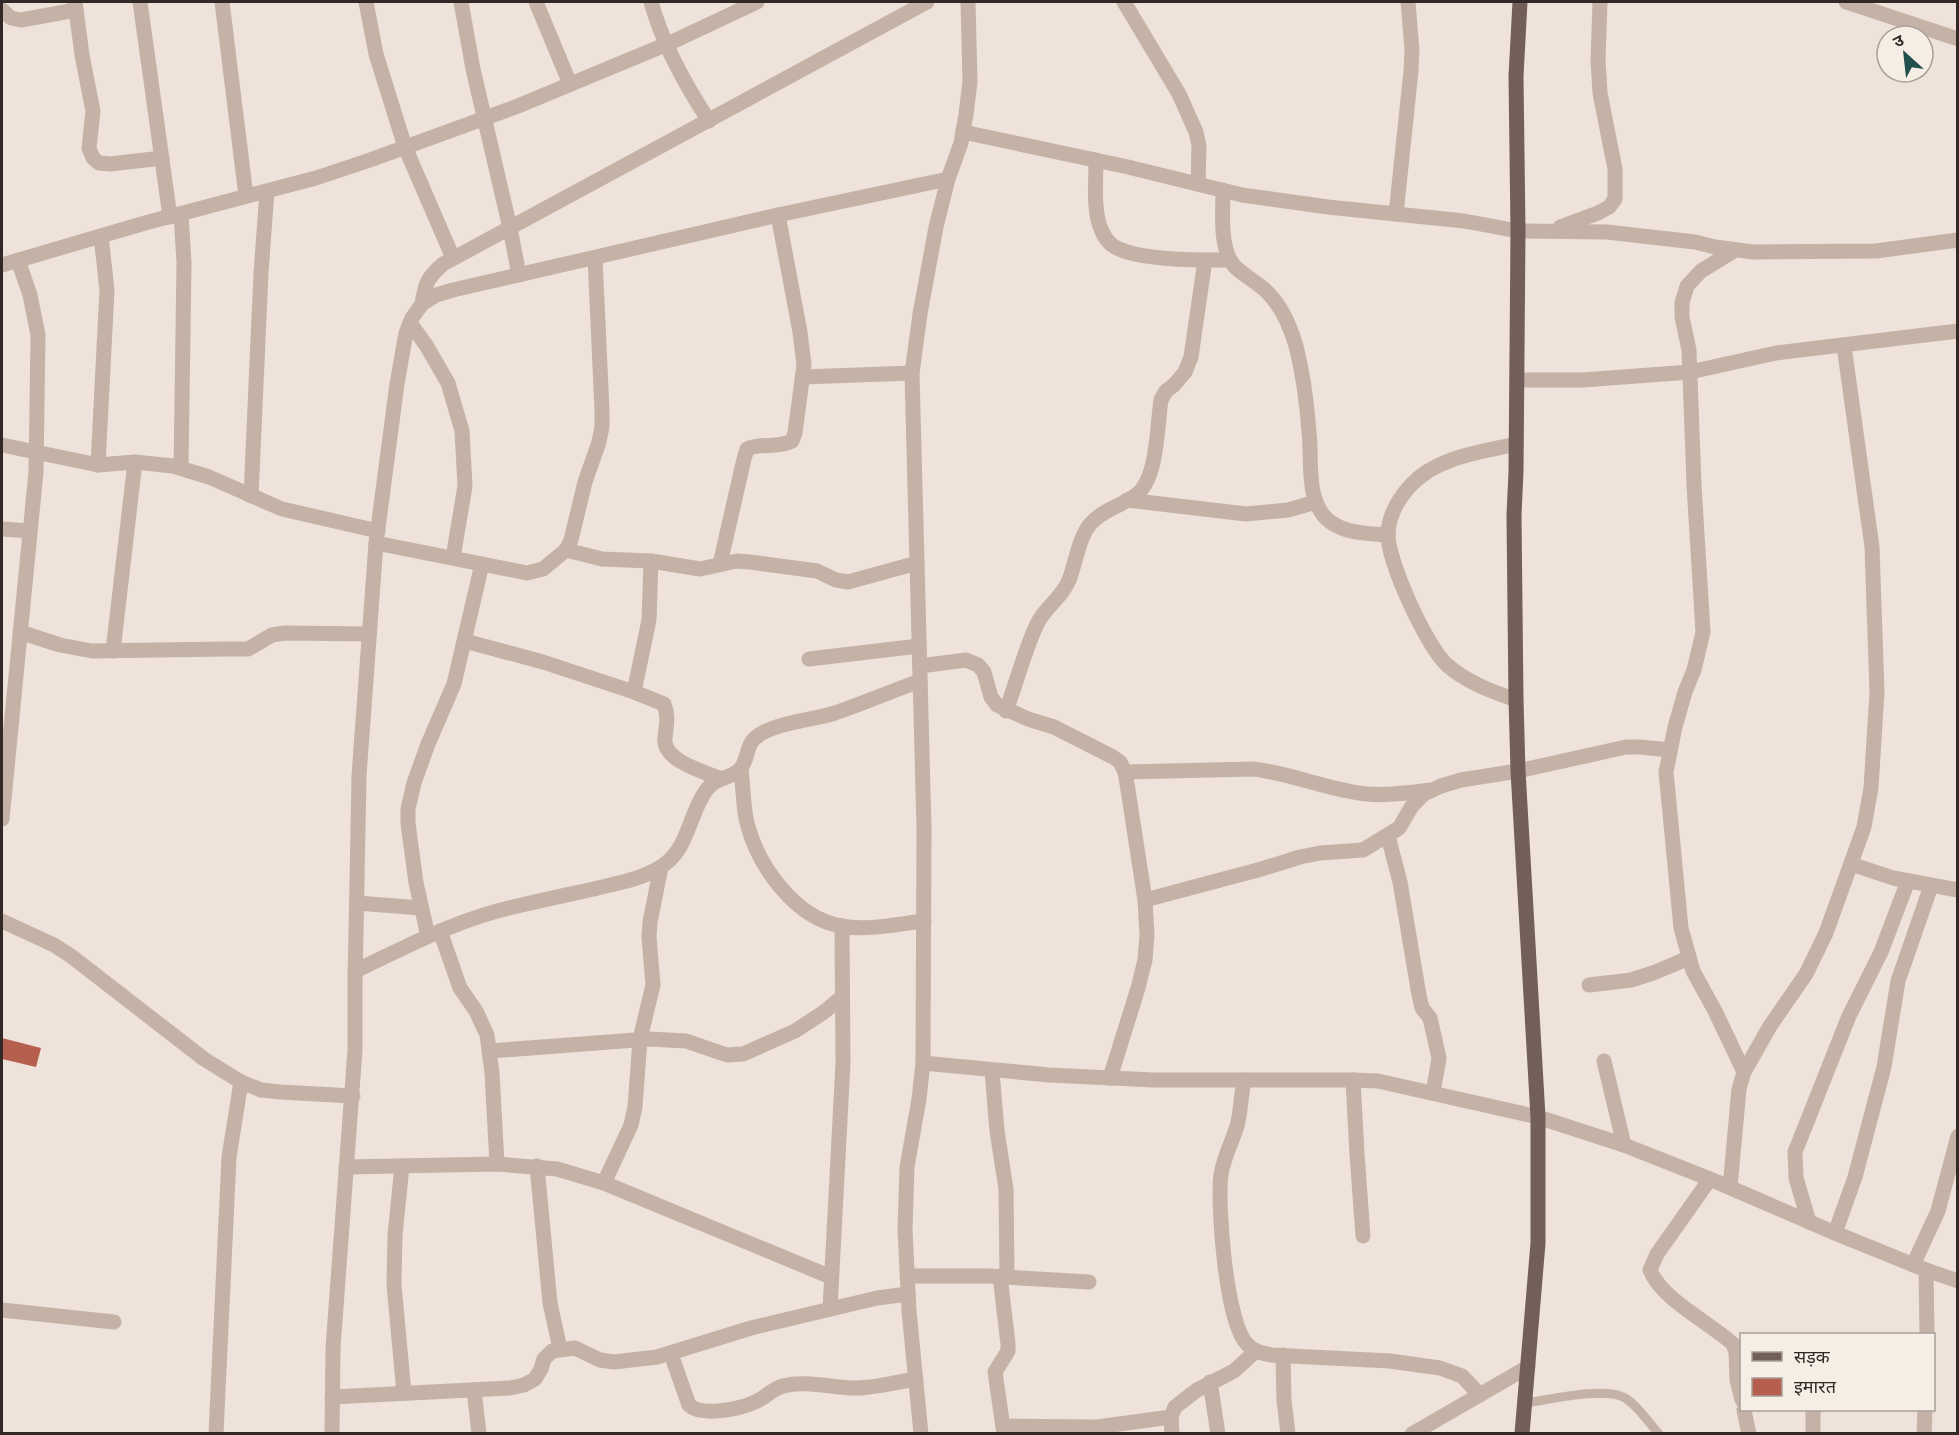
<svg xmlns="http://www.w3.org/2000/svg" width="1959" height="1435" viewBox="0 0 1959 1435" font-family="Quicksand,'Noto Sans Devanagari',sans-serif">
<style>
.building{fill:#b75f4f}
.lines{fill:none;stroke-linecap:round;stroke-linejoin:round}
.lane{stroke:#c4b2a7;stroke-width:9}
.street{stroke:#c4b2a7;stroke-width:15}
.primary{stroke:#725f5a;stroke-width:15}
</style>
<rect width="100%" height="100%" fill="#eee2da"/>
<path class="building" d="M 2,1038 L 41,1048 L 36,1067 L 2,1059 Z"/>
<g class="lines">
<path class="lane" d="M 1525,1403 C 1549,1400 1602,1387 1623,1397 C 1635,1402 1649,1423 1659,1434"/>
<g class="street">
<path d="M 75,2 L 82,55 L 93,111 L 89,148 L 93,158 L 99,163 L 110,164 L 162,158"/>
<path d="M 140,2 L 170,217"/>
<path d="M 222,2 L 246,196"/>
<path d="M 366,2 L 376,54 L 405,147 L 453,258"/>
<path d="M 461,2 L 473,69 L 510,228 L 519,275"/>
<path d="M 536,2 L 570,84"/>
<path d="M 651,2 C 663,45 684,83 709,121"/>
<path d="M 1124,2 L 1179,94 L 1196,132 L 1199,146 L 1198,184"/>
<path d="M 1846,2 L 1958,39"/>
<path d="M 2,10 L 11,18 L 21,20 L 76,10"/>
<path d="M 963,132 L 1128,167 L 1242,195 L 1328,207 L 1464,221 L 1518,231 L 1607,232 L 1695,242 L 1715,247 L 1753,252 L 1876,251 L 1958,240"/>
<path d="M 1096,160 C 1096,180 1093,211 1101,229 C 1104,237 1108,243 1115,247 C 1140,261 1201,260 1230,260"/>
<path d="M 1223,190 C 1223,212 1220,237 1229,258 C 1234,270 1249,277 1259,285 C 1279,300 1289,322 1296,346 C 1303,374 1307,403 1309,432 C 1312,458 1306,494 1324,516 C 1340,534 1365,533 1388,535"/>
<path d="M 1396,214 L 1411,71 L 1412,50 L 1408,2"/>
<path d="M 1560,227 L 1598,213 L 1609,207 L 1615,199 L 1615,169 L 1600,93 L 1598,60 L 1600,2"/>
<path d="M 1735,250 L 1701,271 L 1687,286 L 1682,303 L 1682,317 L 1689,350 L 1694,485 L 1703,632 L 1694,670 L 1685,692 L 1675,727 L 1666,772 L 1681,928 L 1693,971 L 1715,1011 L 1744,1072"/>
<path d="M 2,265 L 145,223 L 316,178 L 370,160 L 518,106 L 672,42 L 757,2"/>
<path d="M 422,304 C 425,284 427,278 443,264 L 927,2"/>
<path d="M 410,323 L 426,345 L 448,383 L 462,431 L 465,486 L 453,558"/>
<path d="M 802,377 L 912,373"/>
<path d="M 1517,380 L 1583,380 L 1690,372 L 1776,353 L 1958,331"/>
<path d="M 2,445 L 98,465 L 135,462 L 173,466 L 209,477 L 282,509 L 378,531"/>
<path d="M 98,465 L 107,290 L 101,236"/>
<path d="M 181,468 L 184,263 L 181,214"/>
<path d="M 251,496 L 261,273 L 267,191"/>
<path d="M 1127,500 L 1246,514 L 1288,510 L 1316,502"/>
<path d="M 2,529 L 30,531"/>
<path d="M 376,543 L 527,573 L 543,569 L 566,550 L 571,540 L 585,482 L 599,442 L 602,427 L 602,410 L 595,258"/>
<path d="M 566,550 L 602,559 L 651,561 L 700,569 L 737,561 L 750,562 L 817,571 L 836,580 L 848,582 L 917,563"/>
<path d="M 720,564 L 744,459 L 747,449 C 762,442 776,449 792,441 L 795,433 L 804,365 L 800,332 L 778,215"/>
<path d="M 20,632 L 60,645 L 92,651 L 226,649 L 248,649 L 272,635 L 285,633 L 369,634"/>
<path d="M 465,641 L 543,662 L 634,692 L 664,704 C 669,716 666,726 665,738 C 662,760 702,771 719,778"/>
<path d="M 113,651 L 135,462"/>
<path d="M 809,659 L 919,646"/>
<path d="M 920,666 L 966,660 L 978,665 L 984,672 L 991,697 L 997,705 L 1028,719 L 1054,727 L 1113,757 L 1120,762 L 1125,772 L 1128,790 L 1145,900 L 1147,935 L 1145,960 L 1138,988 L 1110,1078"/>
<path d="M 634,692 L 649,620 L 651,561"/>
<path d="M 1516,700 C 1491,691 1468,683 1447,665 C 1427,647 1387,561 1388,533 C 1389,515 1399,498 1411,485 C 1437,457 1481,452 1516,444"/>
<path d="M 1006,711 C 1016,684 1025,649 1037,624 C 1045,607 1062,598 1069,580 C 1075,565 1077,547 1085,532 C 1095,512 1118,508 1136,495 C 1158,479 1157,425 1161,400 L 1166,391 L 1174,385 L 1185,372 L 1191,357 L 1205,260"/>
<path d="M 741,769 C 743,786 743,806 747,823 C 758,866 795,918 841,926 C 868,931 897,924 924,921"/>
<path d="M 1125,772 L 1253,769 C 1291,773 1327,790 1366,794 C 1387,796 1409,793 1430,790"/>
<path d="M 2,819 L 36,472 L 38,335 L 30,295 L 18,260"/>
<path d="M 1388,836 L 1400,882 L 1419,995 L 1422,1008 L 1430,1018 L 1439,1058 L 1433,1093"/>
<path d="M 1851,864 L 1893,878 L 1958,890"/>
<path d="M 1145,900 L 1258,870 L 1300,857 L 1320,853 L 1363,850 L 1399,828 L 1412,806 L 1424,794 L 1441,786 L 1461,780 L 1518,771 L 1626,747 L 1640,747 L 1670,750"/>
<path d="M 357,903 L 421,908"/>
<path d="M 2,921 L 54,945 L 71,956 L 204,1059 L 241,1082 L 261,1090 L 281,1092 L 353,1096"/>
<path d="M 440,931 L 460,988 L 476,1011 L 487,1035 L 492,1073 L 497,1164"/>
<path d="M 428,936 L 416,883 L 408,823 L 408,809 L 414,783 L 428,744 L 454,684 L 482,564"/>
<path d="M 355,971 C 401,949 447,925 497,911 C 529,903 562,896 594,889 C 617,883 639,880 659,868 C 688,852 688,817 705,792 C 716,775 732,780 741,768 C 748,759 746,747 754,739 C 770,723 813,720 835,713 C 864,703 892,691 920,681"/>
<path d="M 1589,985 L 1631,980 L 1653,973 L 1689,958"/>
<path d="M 490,1051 L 649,1039 L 686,1041 L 727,1055 L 743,1054 L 795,1031 L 824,1012 L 842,997"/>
<path d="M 1604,1061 L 1624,1145"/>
<path d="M 923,1063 L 1049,1075 L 1154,1080 L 1353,1080 L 1378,1081 L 1538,1117 L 1624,1145 L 1710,1179 L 1835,1233 L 1926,1270 L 1958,1281"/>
<path d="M 992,1071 L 997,1131 L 1006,1189 L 1007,1277"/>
<path d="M 1244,1080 C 1241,1095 1241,1111 1237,1126 C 1232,1142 1224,1157 1221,1174 C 1217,1205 1226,1323 1247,1344 C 1254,1352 1262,1353 1271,1355 L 1390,1361 L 1440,1368 L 1462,1376 L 1480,1395"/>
<path d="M 1353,1080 L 1357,1154 L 1363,1236"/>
<path d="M 402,1166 L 395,1235 L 394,1285 L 404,1393"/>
<path d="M 537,1166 L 550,1303 L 560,1349"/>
<path d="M 346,1167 L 497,1164 L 557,1169 L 604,1183 L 831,1277"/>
<path d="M 1710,1179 L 1657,1254 L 1650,1270 C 1662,1300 1709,1322 1733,1344 L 1736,1352 L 1737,1380 L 1742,1400"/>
<path d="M 604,1183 L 631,1125 L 635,1107 L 640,1039 L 653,985 L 649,937 L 650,922 L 661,867"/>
<path d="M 1730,1187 L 1739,1089 L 1744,1072 L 1770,1026 L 1806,974 L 1826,933 L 1864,827 L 1871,788 L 1877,692 L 1872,547 L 1844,346"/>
<path d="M 1809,1222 L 1796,1178 L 1795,1152 L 1849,1016 L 1881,952 L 1908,881"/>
<path d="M 1835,1233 L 1855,1177 L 1884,1067 L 1898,981 L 1931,886"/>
<path d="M 1913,1265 L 1938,1211 L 1958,1136"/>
<path d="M 1926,1270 L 1927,1334"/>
<path d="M 907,1276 L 988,1276 L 1089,1282"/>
<path d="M 1000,1276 L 1008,1344 L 1008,1351 L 995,1372 L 1004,1434"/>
<path d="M 830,1309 L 843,1063 L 842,926"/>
<path d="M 2,1310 L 114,1322"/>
<path d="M 671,1354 L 689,1405 C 701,1417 740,1409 755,1402 C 765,1398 772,1389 783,1386 C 806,1380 833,1388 856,1388 C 876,1388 896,1382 916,1379"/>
<path d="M 1283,1355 L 1284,1400 L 1288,1434"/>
<path d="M 1210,1382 L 1218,1434"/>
<path d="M 474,1390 L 479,1434"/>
<path d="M 332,1397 L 510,1388 L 524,1385 L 535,1379 L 541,1369 L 544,1359 L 552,1351 L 575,1348 L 600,1360 L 614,1362 L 657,1357 L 751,1328 L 877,1298 L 908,1294"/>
<path d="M 1744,1410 L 1749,1434"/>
<path d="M 1003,1426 L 1097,1427 L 1171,1417"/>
<path d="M 216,1434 L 229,1157 L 241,1082"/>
<path d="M 332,1434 L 333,1348 L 355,1050 L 355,984 L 359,776 L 376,543 L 397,384 L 406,333 L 412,318 L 422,304 L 436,295 L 453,290 L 778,215 L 948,179"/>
<path d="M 921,1434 L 909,1311 L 905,1229 L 907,1167 L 919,1099 L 923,1063 L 924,828 L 912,373 L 920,314 L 936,227 L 948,179 L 961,143 L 966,114 L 970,82 L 968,2"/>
<path d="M 1172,1434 L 1171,1417 L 1175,1407 L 1197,1390 L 1234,1371 L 1256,1351"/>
<path d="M 1412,1434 L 1528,1367"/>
<path d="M 1813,1434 L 1813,1410"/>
<path d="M 1924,1434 L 1925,1410"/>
</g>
<path class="primary" d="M 1520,2 L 1516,76 L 1518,231 L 1516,472 L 1514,515 L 1516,700 L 1518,771 L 1538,1117 L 1538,1243 L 1522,1434"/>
</g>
<rect width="1959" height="1435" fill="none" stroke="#322927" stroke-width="6"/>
<rect x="1740" y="1333" width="195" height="78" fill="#f6ede5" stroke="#a89f99" stroke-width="1.5"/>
<rect x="1752" y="1352" width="30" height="9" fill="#725f5a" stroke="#a89f99" stroke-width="1.5"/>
<text x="1794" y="1363" font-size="18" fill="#322927">सड़क</text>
<rect x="1752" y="1378" width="30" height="18" fill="#b75f4f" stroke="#a89f99" stroke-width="1.5"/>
<text x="1794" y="1393" font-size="18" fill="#322927">इमारत</text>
<g transform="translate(1905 54) rotate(333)"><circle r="28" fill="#f6ede5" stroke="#a89f99" stroke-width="1.5"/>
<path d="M0-4.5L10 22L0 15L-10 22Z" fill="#224e4d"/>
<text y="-9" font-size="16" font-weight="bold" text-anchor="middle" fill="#322927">उ</text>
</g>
</svg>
